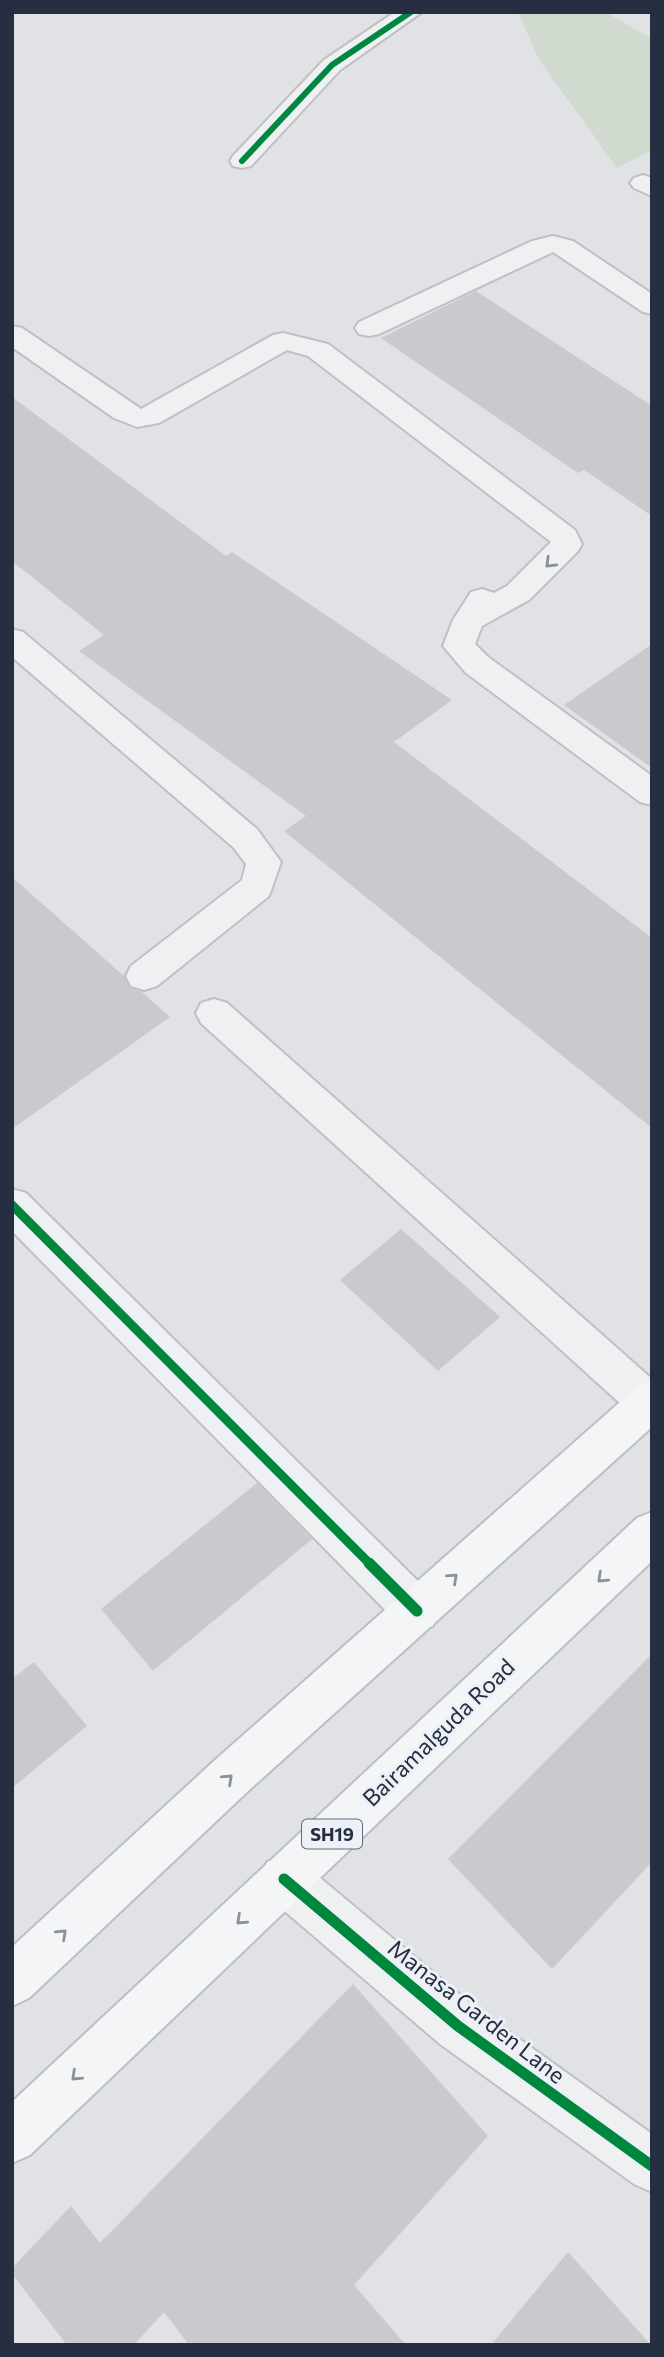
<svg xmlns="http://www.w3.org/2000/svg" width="664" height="2357" viewBox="0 0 664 2357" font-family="Commissioner,sans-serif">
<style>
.green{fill:#d0dacf}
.building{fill:#c8cace}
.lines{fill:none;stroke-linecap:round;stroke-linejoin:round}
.minor-casing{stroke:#bec0c3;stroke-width:4}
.major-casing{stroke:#bbbfc3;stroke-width:4}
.minor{fill:#eff0f2;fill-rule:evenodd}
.major{fill:#f4f5f6;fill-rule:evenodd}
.cycleway-far2-casing{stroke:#edf0f6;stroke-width:9}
.cycleway-far1-casing{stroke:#edf0f6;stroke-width:13}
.cycleway-casing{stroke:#edf0f6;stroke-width:16}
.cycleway-far2{stroke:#00873e;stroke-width:6}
.cycleway-far1{stroke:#00873e;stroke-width:9}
.cycleway{stroke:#00873e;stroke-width:11}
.oneway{stroke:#8a909a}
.oneway2{stroke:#8c929c}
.labels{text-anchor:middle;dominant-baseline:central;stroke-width:6;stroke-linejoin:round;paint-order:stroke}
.shield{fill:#edf0f6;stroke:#616977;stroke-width:2}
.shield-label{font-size:18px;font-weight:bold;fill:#252f41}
.near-street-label{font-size:23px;fill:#252f41;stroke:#edf0f6}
</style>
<rect width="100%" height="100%" fill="#e0e2e5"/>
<path class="green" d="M 518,12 L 605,12 L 652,39 L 652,150 L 617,168 L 538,58 Z"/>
<g class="building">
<path d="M 476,291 L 652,406 L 652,516 L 584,470 L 578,473 L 381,338 Z"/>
<path d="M 12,397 L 226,556 L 232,552 L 452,700 L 394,742 L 652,938 L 652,1128 L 284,831 L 306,816 L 79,651 L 104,635 L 12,561 Z"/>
<path d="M 652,644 L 652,768 L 564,705 Z"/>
<path d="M 12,877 L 124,976 L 129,987 L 142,992 L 170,1017 L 12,1129 Z"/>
<path d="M 401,1229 L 500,1317 L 438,1371 L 340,1280 Z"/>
<path d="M 257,1483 L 312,1539 L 153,1671 L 101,1609 Z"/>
<path d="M 652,1654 L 652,1862 L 552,1969 L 448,1859 Z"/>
<path d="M 34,1662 L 87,1726 L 12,1788 L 12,1679 Z"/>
<path d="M 353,1984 L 488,2136 L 354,2285 L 406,2345 L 189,2345 L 164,2312 L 134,2345 L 67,2345 L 12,2274 L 12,2268 L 71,2206 L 100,2243 Z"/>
<path d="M 568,2252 L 651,2345 L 491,2345 Z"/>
</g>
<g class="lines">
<defs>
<g id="minor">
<path d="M 395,12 L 422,12 L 340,70 L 251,166 L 242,168 L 233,166 L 230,161 L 233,156 L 324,60 Z"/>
<path d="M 643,175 L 652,178 L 652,196 L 634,188 L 630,183 L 634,178 Z"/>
<path d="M 553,236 L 573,241 L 652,294 L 652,314 L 643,312 L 553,252 L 379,334 L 369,336 L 359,334 L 355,328 L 359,322 L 532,241 Z"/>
<path d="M 12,326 L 22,328 L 141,409 L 273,335 L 283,333 L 328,344 L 575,530 L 582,544 L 578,551 L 529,600 L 482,626 L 475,644 L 488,657 L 652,776 L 652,805 L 640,802 L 466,673 L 443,646 L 453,620 L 471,592 L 482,589 L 494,593 L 507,586 L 551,542 L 308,356 L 287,350 L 159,423 L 137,427 L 114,418 L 12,347 Z"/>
<path d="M 12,629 L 23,632 L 257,829 L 281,862 L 269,896 L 157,986 L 144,990 L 131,986 L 126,976 L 131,966 L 242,880 L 246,864 L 233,847 L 12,657 Z"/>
<path d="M 214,999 L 227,1003 L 652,1379 L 652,1421 L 634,1416 L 201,1023 L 196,1013 L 201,1003 Z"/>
<path d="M 12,1189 L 26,1193 L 433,1596 L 439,1611 L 433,1626 L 417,1632 L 401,1626 L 12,1231 Z"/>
<path d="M 284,1855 L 301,1862 L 476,2008 L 652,2134 L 652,2192 L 634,2184 L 440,2044 L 267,1896 L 260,1879 L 267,1862 Z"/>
</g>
<g id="major">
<path d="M 652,1381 L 652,1427 L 246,1793 L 29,1998 L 12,2006 L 12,1947 L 214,1761 L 637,1387 Z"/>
<path d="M 652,1512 L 652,1561 L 30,2155 L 12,2163 L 12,2102 L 637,1518 Z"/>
</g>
</defs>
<use href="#minor" class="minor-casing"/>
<use href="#major" class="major-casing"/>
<use href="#minor" class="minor"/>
<use href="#major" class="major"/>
<defs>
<path id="cycleway-far2" d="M 242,161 L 332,65 L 411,12"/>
<path id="cycleway-far1" d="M 12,1205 L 371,1565"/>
<g id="cycleway">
<path d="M 369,1563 L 417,1611"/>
<path d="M 284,1879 L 458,2026 L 652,2166"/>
</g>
</defs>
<use href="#cycleway-far2" class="cycleway-far2-casing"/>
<use href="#cycleway-far1" class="cycleway-far1-casing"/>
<use href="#cycleway" class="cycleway-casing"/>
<use href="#cycleway-far2" class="cycleway-far2"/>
<use href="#cycleway-far1" class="cycleway-far1"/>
<use href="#cycleway" class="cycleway"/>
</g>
<defs><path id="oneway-chevron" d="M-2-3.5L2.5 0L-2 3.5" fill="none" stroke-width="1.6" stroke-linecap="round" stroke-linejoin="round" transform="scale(1.75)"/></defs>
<use class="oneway" href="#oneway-chevron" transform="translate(550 563) rotate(136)"/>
<g class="oneway2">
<use href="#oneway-chevron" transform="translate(453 1578) rotate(-42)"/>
<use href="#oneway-chevron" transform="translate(602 1578) rotate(137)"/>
<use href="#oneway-chevron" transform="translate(228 1779) rotate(-43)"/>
<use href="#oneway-chevron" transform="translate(241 1920) rotate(137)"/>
<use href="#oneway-chevron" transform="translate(62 1934) rotate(-43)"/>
<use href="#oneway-chevron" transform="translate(76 2076) rotate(137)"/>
</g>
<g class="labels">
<rect class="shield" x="302" y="1819.5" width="60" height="29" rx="5"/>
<g class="shield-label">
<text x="332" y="1834">SH19</text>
</g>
<g class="near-street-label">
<text transform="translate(438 1732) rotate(-44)">Bairamalguda Road</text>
<text transform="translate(477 2011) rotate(38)">Manasa Garden Lane</text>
</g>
</g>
<rect width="664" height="2357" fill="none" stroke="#252f41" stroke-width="28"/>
</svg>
